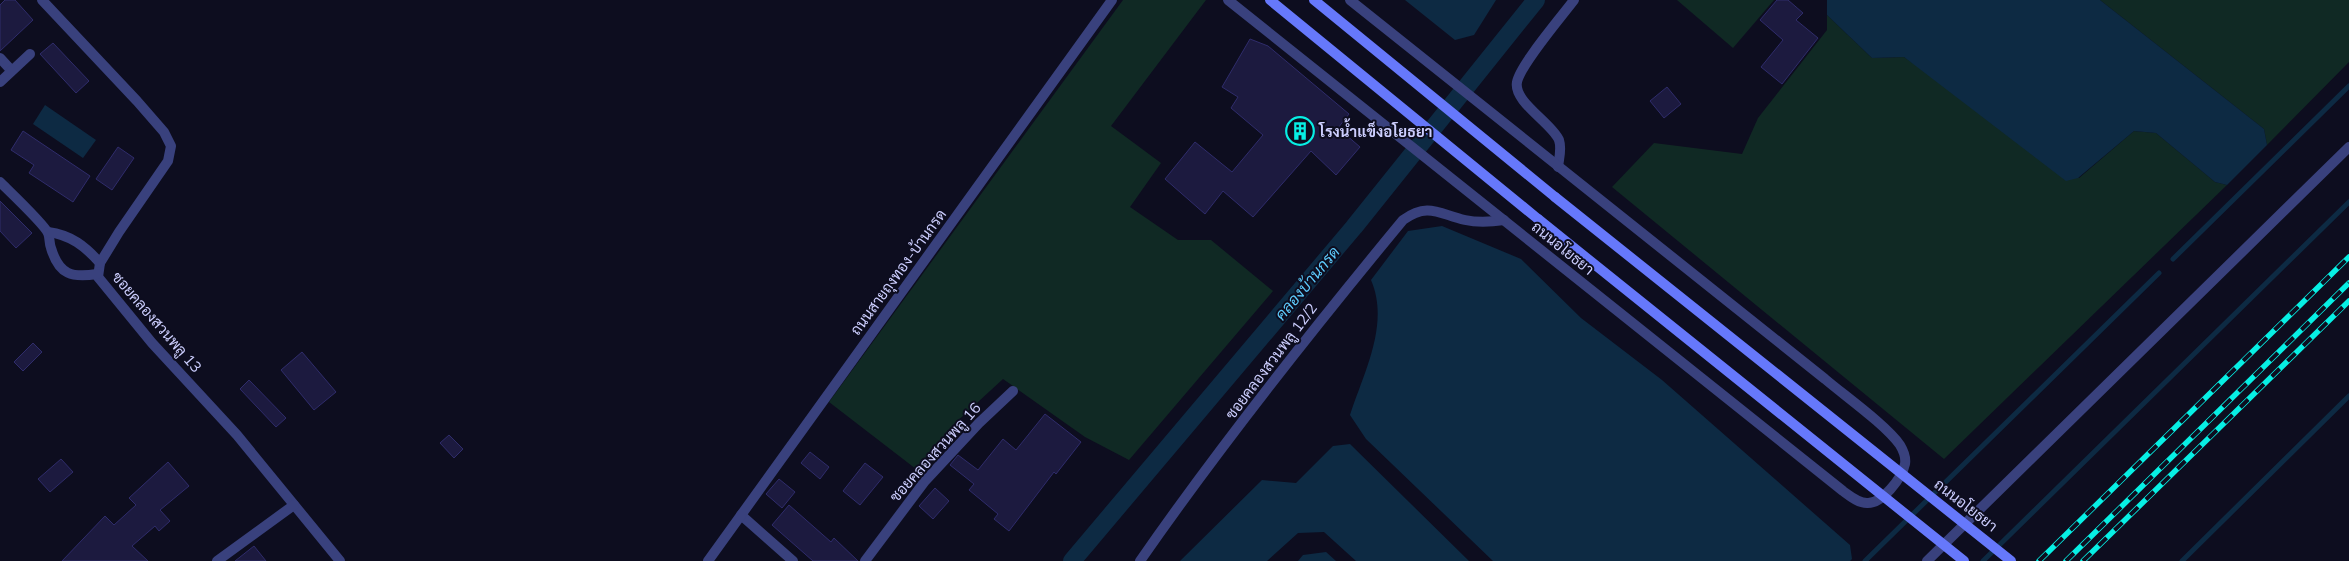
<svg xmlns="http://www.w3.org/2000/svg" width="2349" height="561" viewBox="0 0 2349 561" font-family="Mulish,Sarabun,sans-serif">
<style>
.green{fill:#102924}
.water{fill:#0d2a43}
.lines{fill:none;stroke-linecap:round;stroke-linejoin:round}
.stream{stroke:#0d2a43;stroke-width:5}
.canal{stroke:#0d2a43;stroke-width:18}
.building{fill:#1c1a3f;stroke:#2f2c6b}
.minor{stroke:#39417d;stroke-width:10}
.tertiary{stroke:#39417d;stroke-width:10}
.secondary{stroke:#6678fb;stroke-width:10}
.rail-casing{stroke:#07efe4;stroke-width:5.5}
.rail{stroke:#0d0d1f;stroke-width:4;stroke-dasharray:11;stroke-linecap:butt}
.secondary-bridge{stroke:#6678fb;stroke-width:10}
.labels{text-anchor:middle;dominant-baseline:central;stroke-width:4;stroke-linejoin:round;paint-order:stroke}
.poi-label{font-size:15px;font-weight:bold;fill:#cccefe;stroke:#0d0d1f;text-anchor:start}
.street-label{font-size:15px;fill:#cccefe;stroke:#0d0d1f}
.water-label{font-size:16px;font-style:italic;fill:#5dc9fa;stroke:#0d0d1f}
</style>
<rect width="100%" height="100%" fill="#0d0d1f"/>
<g class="green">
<path d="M 1123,0 L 1206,0 L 1111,126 L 1161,163 L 1130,207 L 1178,240 L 1211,240 L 1273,291 L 1129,460 L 1085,437 L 1003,379 L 953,425 L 916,469 L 829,402 Z"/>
<path d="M 1677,0 L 1774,0 L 1733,48 Z"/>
<path d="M 2100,0 L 2349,0 L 2349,62 L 2267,145 L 2264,129 Z"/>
<path d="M 1827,15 L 1872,58 L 1904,57 L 2079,178 L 2134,131 L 2156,133 L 2215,182 L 2227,185 L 1944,459 L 1612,187 L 1654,143 L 1742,154 L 1758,118 L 1827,30 Z"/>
</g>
<g class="water">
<path d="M 1405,0 L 1496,0 L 1474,35 L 1455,40 Z"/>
<path d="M 1827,0 L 2100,0 L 2264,129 L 2267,145 L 2227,185 L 2215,182 L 2156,133 L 2134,131 L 2078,178 L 2066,181 L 1904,57 L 1872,58 L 1827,15 Z"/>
<path d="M 45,105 L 96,140 L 83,158 L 33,124 Z"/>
<path d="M 1442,226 L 1521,259 L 1581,318 L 1662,380 L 1850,545 L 1852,559 L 1850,561 L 1493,561 L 1366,439 L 1350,415 C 1364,372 1390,324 1371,280 L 1408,231 Z"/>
<path d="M 1350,444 L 1469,561 L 1356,561 L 1324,532 L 1298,533 L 1267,561 L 1180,561 L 1262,480 L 1296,483 L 1333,446 Z"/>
<path d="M 1326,552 L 1336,561 L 1298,561 L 1303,555 Z"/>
</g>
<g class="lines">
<g class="stream">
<path d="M 2173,259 L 2349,86"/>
<path d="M 1865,561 L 2159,273"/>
<path d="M 1983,561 L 2349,202"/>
<path d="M 2182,561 L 2349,396"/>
</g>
<path class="canal" d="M 1072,561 L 1354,227 L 1536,0"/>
</g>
<g class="building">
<path d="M 5,0 L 15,0 L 33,20 L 0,51 L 0,5 Z"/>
<path d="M 1777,0 L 1788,0 L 1803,13 L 1796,20 L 1818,38 L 1782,84 L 1761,67 L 1783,40 L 1760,20 Z"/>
<path d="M 1250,39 L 1268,46 L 1349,114 L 1338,128 L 1360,147 L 1336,175 L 1311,151 L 1253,217 L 1223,191 L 1205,214 L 1165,179 L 1195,142 L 1232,172 L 1263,135 L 1231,108 L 1238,97 L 1222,87 Z"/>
<path d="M 53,43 L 89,81 L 76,93 L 40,54 Z"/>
<path d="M 1667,87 L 1681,104 L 1664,118 L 1650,101 Z"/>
<path d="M 23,131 L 90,176 L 73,202 L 29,173 L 34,165 L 11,150 Z"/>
<path d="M 118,147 L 134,158 L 112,190 L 96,179 Z"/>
<path d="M 0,201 L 32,233 L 16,248 L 0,231 Z"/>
<path d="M 33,343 L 42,352 L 23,371 L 14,362 Z"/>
<path d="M 302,352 L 336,392 L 314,410 L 281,370 Z"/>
<path d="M 249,380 L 286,418 L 276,427 L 240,389 Z"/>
<path d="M 1045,414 L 1081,442 L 1056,474 L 1054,472 L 1009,531 L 994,519 L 998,514 L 969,490 L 974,484 L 950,465 L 958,455 L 978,470 L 1003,439 L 1016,450 Z"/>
<path d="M 449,435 L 463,449 L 454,458 L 440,443 Z"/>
<path d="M 810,452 L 829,467 L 820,479 L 801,463 Z"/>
<path d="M 61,459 L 73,472 L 50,492 L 38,479 Z"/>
<path d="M 168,462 L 189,486 L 160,510 L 170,521 L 159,531 L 155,526 L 132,546 L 148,561 L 62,561 L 105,516 L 114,525 L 136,505 L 129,498 Z"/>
<path d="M 865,463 L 883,477 L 860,505 L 843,491 Z"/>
<path d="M 779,479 L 795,492 L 782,508 L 766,494 Z"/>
<path d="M 935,488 L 949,501 L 933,519 L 919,506 Z"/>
<path d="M 789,505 L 831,542 L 834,538 L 858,561 L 813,561 L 772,525 Z"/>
<path d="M 254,546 L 266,561 L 235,561 Z"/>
</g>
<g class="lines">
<g class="minor">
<path d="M 42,0 L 137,101 L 164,132 L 171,146 L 168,161 L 119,232 L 100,263 L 98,277 L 152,343 L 237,435 L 340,561"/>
<path d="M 0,58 L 11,70"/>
<path d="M 0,82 L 30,54"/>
<path d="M 1558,167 C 1559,158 1562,149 1559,140 C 1552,123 1513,102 1517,82 C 1520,65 1562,16 1574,0"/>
<path d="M 0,182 C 9,191 44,224 48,233 C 50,237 49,243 51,248 C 59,275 72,278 97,274"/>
<path d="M 48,232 C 71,235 85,246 100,263"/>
<path d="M 741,515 L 793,561"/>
<path d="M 217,561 L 294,505"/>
<path d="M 865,561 L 925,481 L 979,423 L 1013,391"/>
<path d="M 1140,561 C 1222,443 1312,330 1403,220 C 1428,202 1439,214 1465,220 C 1479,223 1491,222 1504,220"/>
<path d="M 1927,561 L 2349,147"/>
</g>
<g class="tertiary">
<path d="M 1228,0 L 1843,491 C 1850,496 1858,503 1867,503 C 1882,504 1902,478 1905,464 C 1906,458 1903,450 1900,445 C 1886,425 1845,396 1825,379 L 1350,0"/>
<path d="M 708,561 L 1112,0"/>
</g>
<g class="secondary">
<path d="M 1270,0 L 1538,219"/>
<path d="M 1314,0 L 1555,197"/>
</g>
<defs>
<g id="rail">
<path d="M 2039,561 L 2349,257"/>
<path d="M 2066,561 L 2349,283"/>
<path d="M 2083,561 L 2349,301"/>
</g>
</defs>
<use href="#rail" class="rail-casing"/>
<use href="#rail" class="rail"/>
<g class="secondary-bridge">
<path d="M 1555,197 L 2011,561"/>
<path d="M 1538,219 L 1964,561"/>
</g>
</g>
<defs>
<symbol id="building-ring" viewBox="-11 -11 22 22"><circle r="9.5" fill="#0d0d1f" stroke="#07efe4" stroke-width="1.5"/><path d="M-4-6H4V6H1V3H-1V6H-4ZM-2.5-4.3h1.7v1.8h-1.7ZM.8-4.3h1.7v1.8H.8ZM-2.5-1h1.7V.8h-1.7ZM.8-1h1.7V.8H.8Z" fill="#07efe4"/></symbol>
</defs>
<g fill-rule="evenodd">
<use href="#building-ring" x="1284" y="115" width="32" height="32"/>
</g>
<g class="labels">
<g class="poi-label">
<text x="1319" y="131">โรงน้ำแข็งอโยธยา</text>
</g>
<g class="street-label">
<text transform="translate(1563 248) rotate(39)">ถนนอโยธยา</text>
<text transform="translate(898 272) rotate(-54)">ถนนสายถุงทอง-บ้านกรด</text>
<text transform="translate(157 322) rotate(49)">ซอยคลองสวนพลู 13</text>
<text transform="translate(1271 361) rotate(-53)">ซอยคลองสวนพลู 12/2</text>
<text transform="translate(935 452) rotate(-48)">ซอยคลองสวนพลู 16</text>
<text transform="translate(1966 505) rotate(38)">ถนนอโยธยา</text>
</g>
<g class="water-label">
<text transform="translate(1307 283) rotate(-50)">คลองบ้านกรด</text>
</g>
</g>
</svg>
